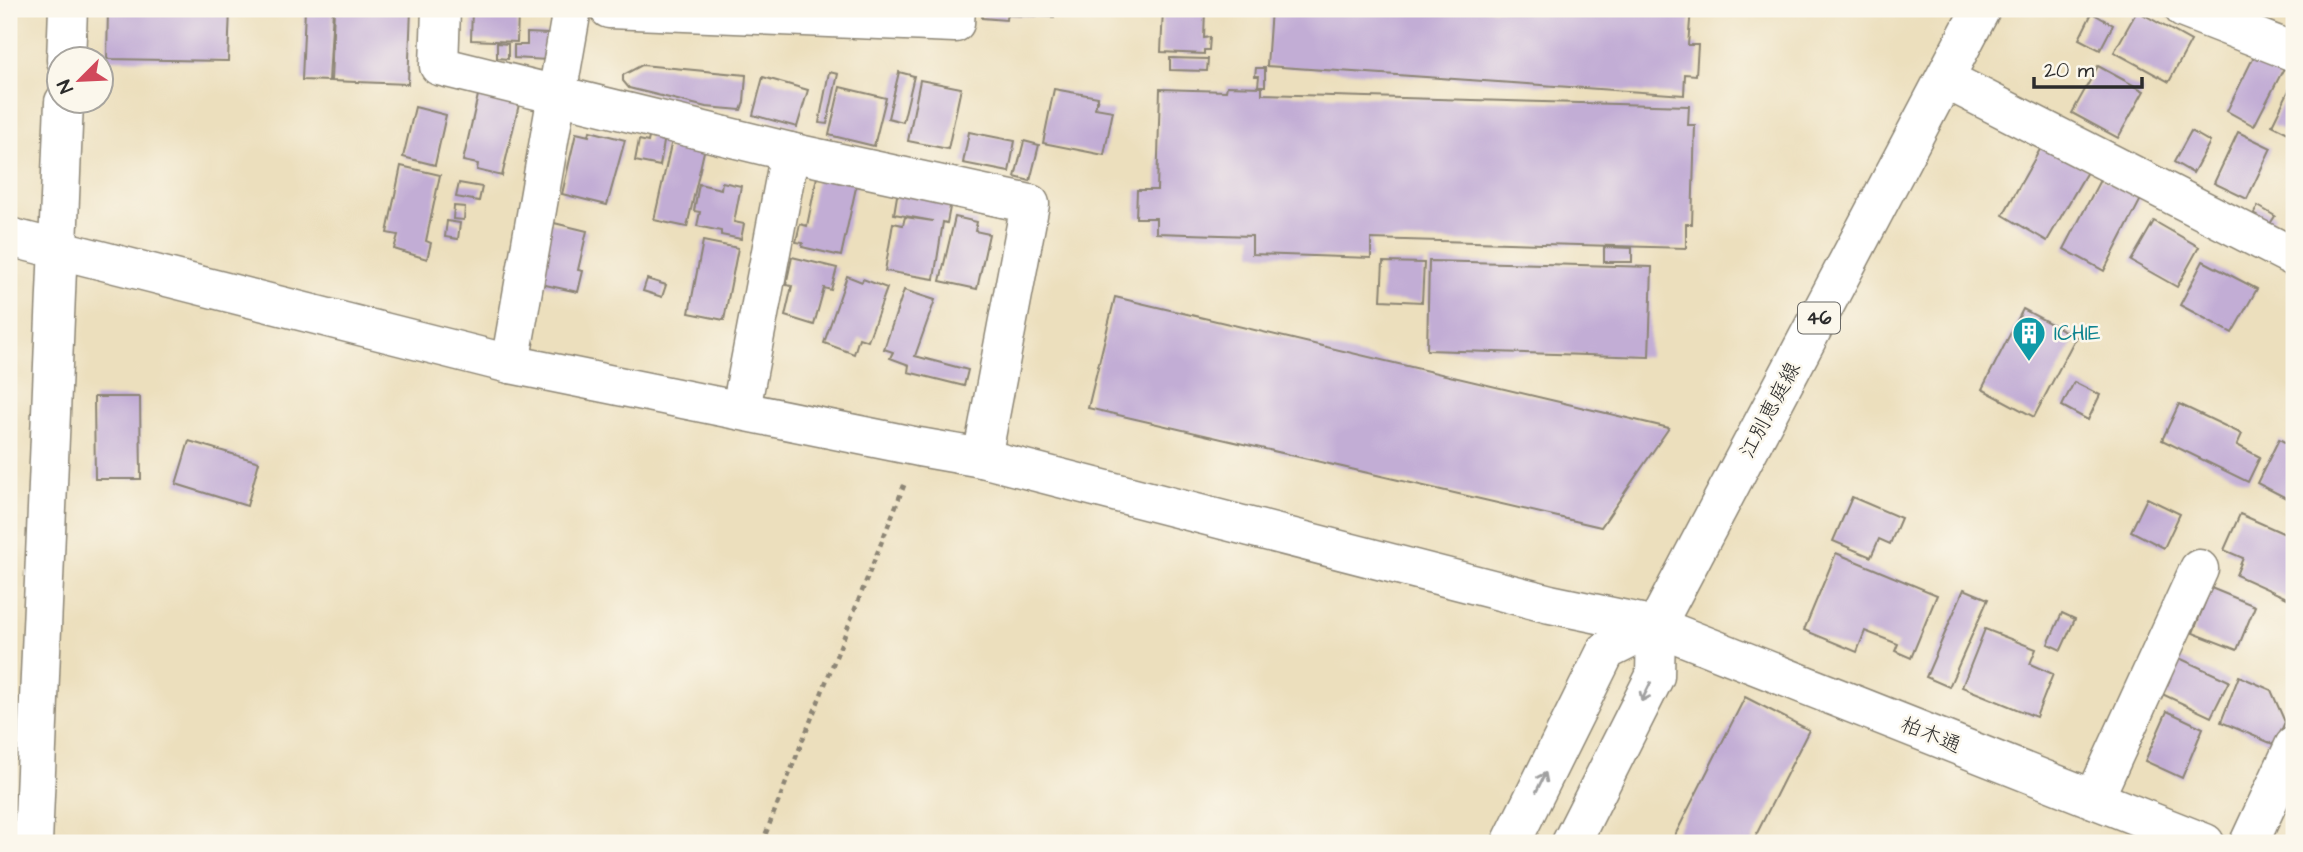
<svg xmlns="http://www.w3.org/2000/svg" width="2303" height="852" viewBox="0 0 2303 852" font-family="'Architects Daughter','Klee One',sans-serif">
<style>
.building{fill:#c2add5}
.lines{fill:none;stroke-linecap:round;stroke-linejoin:round}
.minor-casing{stroke:#8c8574;stroke-width:41}
.major-casing{stroke:#8c8574;stroke-width:41}
.path{stroke:#8c8574;stroke-width:4.5;stroke-dasharray:5 5;stroke-linecap:butt}
.minor{stroke:#fff;stroke-width:38}
.major{stroke:#fff;stroke-width:38}
.oneway{stroke:#a0a0a0}
.labels{text-anchor:middle;dominant-baseline:central;stroke-width:5;stroke-linejoin:round;paint-order:stroke}
.shield{fill:#fbf7ec;stroke:#696865;stroke-width:2}
.shield-label{font-size:19px;font-weight:bold;fill:#2b2b2b}
.culture-label{font-size:21px;fill:#0d838f;stroke:#fbf7ec;text-anchor:start}
.street-label{font-size:21px;fill:#2b2b2b;stroke:#fbf7ec}
</style>
<rect width="100%" height="100%" fill="#fbf7ec"/>
<filter id="ink" filterUnits="userSpaceOnUse"><feTurbulence type="fractalNoise" baseFrequency=".0143" numOctaves="2"/><feDisplacementMap in="SourceGraphic" scale="14" xChannelSelector="R" yChannelSelector="G"/><feConvolveMatrix kernelMatrix="1 2 1 2 8 2 1 2 1" color-interpolation-filters="sRGB"/></filter>
<filter id="wash" filterUnits="userSpaceOnUse"><feTurbulence type="fractalNoise" baseFrequency=".00686" numOctaves="4" result="noise"/><feDisplacementMap in="SourceGraphic" scale="28" xChannelSelector="R" yChannelSelector="G"/><feGaussianBlur stdDeviation="1.57" result="paint"/><feColorMatrix in="noise" values="0 0 0 0 0 0 0 0 0 0 0 0 0 0 0 0 0 1.4 0 .05"/><feComposite in="paint" operator="in"/></filter>
<g filter="url(#wash)">
<rect width="100%" height="100%" fill="#ecdfbd"/>
<g id="blocks">
<g class="building">
<path d="M 108,9 L 230,9 L 228,61 L 107,59 Z"/>
<path d="M 305,9 L 333,9 L 329,81 L 302,80 Z"/>
<path d="M 334,9 L 411,9 L 408,84 L 331,81 Z"/>
<path d="M 472,9 L 521,9 L 521,13 L 518,13 L 517,42 L 471,40 Z"/>
<path d="M 983,9 L 1007,9 L 1006,20 L 982,18 Z"/>
<path d="M 1009,9 L 1055,9 L 1054,17 L 1008,15 Z"/>
<path d="M 1163,9 L 1205,9 L 1204,38 L 1210,37 L 1209,50 L 1204,50 L 1204,54 L 1161,52 Z"/>
<path d="M 1271,9 L 1691,9 L 1688,45 L 1698,45 L 1696,75 L 1685,74 L 1684,95 L 1267,66 Z"/>
<path d="M 2137,11 L 2191,41 L 2169,82 L 2114,52 Z"/>
<path d="M 2092,13 L 2113,25 L 2100,50 L 2079,39 Z"/>
<path d="M 527,33 L 548,34 L 547,60 L 514,58 L 514,45 L 527,45 Z"/>
<path d="M 497,43 L 508,44 L 508,59 L 497,58 Z"/>
<path d="M 2255,54 L 2284,68 L 2254,126 L 2227,111 Z"/>
<path d="M 1170,58 L 1208,59 L 1207,71 L 1170,70 Z"/>
<path d="M 642,65 L 746,75 L 744,102 L 741,110 L 706,107 L 629,88 L 623,81 L 623,75 Z"/>
<path d="M 2098,66 L 2144,91 L 2118,138 L 2072,113 Z"/>
<path d="M 1256,68 L 1265,68 L 1265,86 L 1258,86 L 1259,76 L 1255,76 Z"/>
<path d="M 829,72 L 838,74 L 827,124 L 819,123 Z"/>
<path d="M 899,72 L 914,76 L 903,122 L 888,118 Z"/>
<path d="M 763,77 L 808,90 L 797,127 L 753,115 Z"/>
<path d="M 920,80 L 961,88 L 948,149 L 908,141 Z"/>
<path d="M 2292,84 L 2294,85 L 2294,136 L 2272,125 Z"/>
<path d="M 1227,86 L 1262,87 L 1262,94 L 1689,106 L 1688,125 L 1695,125 L 1692,224 L 1686,224 L 1686,248 L 1371,239 L 1371,258 L 1252,254 L 1252,236 L 1156,233 L 1156,218 L 1136,218 L 1137,190 L 1157,190 L 1160,89 L 1226,91 Z"/>
<path d="M 840,87 L 886,98 L 874,146 L 829,135 Z"/>
<path d="M 1054,89 L 1098,97 L 1095,108 L 1113,111 L 1104,155 L 1043,143 Z"/>
<path d="M 479,91 L 520,100 L 502,176 L 477,170 L 478,164 L 463,161 Z"/>
<path d="M 415,107 L 446,115 L 435,165 L 403,157 Z"/>
<path d="M 590,131 L 625,140 L 607,205 L 562,194 L 576,133 L 589,136 Z"/>
<path d="M 2191,131 L 2210,142 L 2193,173 L 2174,162 Z"/>
<path d="M 969,132 L 1015,141 L 1009,172 L 963,163 Z"/>
<path d="M 2238,132 L 2271,148 L 2247,199 L 2214,183 Z"/>
<path d="M 650,133 L 665,136 L 660,166 L 635,161 L 639,140 L 648,142 Z"/>
<path d="M 672,140 L 705,147 L 687,227 L 654,220 Z"/>
<path d="M 1024,141 L 1039,145 L 1030,181 L 1015,177 Z"/>
<path d="M 2043,144 L 2088,170 L 2047,241 L 2003,215 Z"/>
<path d="M 401,166 L 440,175 L 426,241 L 431,243 L 427,259 L 394,249 L 398,235 L 387,233 Z"/>
<path d="M 818,172 L 857,183 L 841,256 L 802,247 L 803,243 L 796,242 L 800,224 L 807,226 Z"/>
<path d="M 2101,178 L 2141,199 L 2104,271 L 2064,249 Z"/>
<path d="M 722,182 L 741,186 L 734,222 L 744,224 L 741,239 L 721,235 L 721,231 L 697,226 L 700,212 L 694,211 L 699,184 L 721,189 Z"/>
<path d="M 459,183 L 482,187 L 479,201 L 456,197 Z"/>
<path d="M 898,190 L 951,202 L 947,223 L 943,222 L 934,279 L 885,271 L 893,223 L 903,225 L 905,217 L 933,221 L 894,214 Z"/>
<path d="M 454,206 L 465,207 L 464,220 L 453,219 Z"/>
<path d="M 2258,206 L 2275,216 L 2268,227 L 2252,217 Z"/>
<path d="M 955,217 L 977,222 L 975,231 L 989,234 L 977,289 L 940,281 Z"/>
<path d="M 447,221 L 460,223 L 458,239 L 445,237 Z"/>
<path d="M 2154,221 L 2199,247 L 2177,287 L 2131,261 Z"/>
<path d="M 550,222 L 587,231 L 578,270 L 583,271 L 578,292 L 536,283 Z"/>
<path d="M 703,241 L 738,248 L 724,320 L 689,313 Z"/>
<path d="M 1604,247 L 1632,248 L 1632,262 L 1604,262 Z"/>
<path d="M 792,257 L 837,268 L 831,290 L 824,288 L 814,325 L 785,316 L 792,286 L 786,285 Z"/>
<path d="M 1429,261 L 1652,267 L 1649,357 L 1427,350 Z"/>
<path d="M 2203,261 L 2257,289 L 2232,333 L 2180,305 Z"/>
<path d="M 1383,262 L 1424,263 L 1422,302 L 1381,300 Z"/>
<path d="M 847,276 L 862,282 L 863,279 L 887,288 L 868,341 L 859,338 L 854,354 L 824,343 Z"/>
<path d="M 647,279 L 666,285 L 662,297 L 643,291 Z"/>
<path d="M 904,290 L 935,300 L 915,356 L 968,370 L 964,386 L 908,372 L 909,365 L 890,358 L 893,352 L 884,349 Z"/>
<path d="M 1115,297 L 1669,428 L 1601,527 L 1088,408 Z"/>
<path d="M 2023,309 L 2076,337 L 2034,417 L 1982,389 Z"/>
<path d="M 2074,382 L 2100,395 L 2088,420 L 2062,406 Z"/>
<path d="M 94,397 L 140,397 L 141,479 L 95,479 Z"/>
<path d="M 2179,404 L 2242,434 L 2237,445 L 2260,457 L 2248,482 L 2162,440 Z"/>
<path d="M 2279,439 L 2294,447 L 2294,502 L 2257,483 Z"/>
<path d="M 189,441 L 259,462 L 247,506 L 176,484 Z"/>
<path d="M 1852,497 L 1901,518 L 1890,544 L 1879,539 L 1871,557 L 1833,541 Z"/>
<path d="M 2147,498 L 2180,514 L 2164,548 L 2131,531 Z"/>
<path d="M 2240,514 L 2294,538 L 2294,586 L 2289,599 L 2236,575 L 2243,558 L 2224,550 Z"/>
<path d="M 1836,553 L 1937,595 L 1911,658 L 1895,651 L 1898,644 L 1865,631 L 1857,652 L 1804,630 Z"/>
<path d="M 2211,588 L 2255,606 L 2237,650 L 2193,633 Z"/>
<path d="M 1964,589 L 1988,599 L 1949,687 L 1926,677 Z"/>
<path d="M 2062,613 L 2075,619 L 2061,650 L 2048,644 Z"/>
<path d="M 1985,629 L 2036,649 L 2030,664 L 2053,674 L 2036,717 L 1962,687 Z"/>
<path d="M 2177,657 L 2229,681 L 2211,717 L 2160,693 Z"/>
<path d="M 2239,676 L 2271,690 L 2285,722 L 2275,745 L 2221,722 Z"/>
<path d="M 1745,697 L 1809,730 L 1752,843 L 1671,843 Z"/>
<path d="M 2167,711 L 2203,728 L 2182,778 L 2145,761 Z"/>
</g>
</g>
</g>
<g filter="url(#ink)">
<use href="#blocks" fill-opacity="0" stroke="#8c8574" stroke-width="2"/>
<g class="lines">
<defs>
<g id="minor">
<path d="M 441,9 L 439,66 L 790,152 L 1030,204 L 982,458"/>
<path d="M 609,9 L 955,23 L 956,9"/>
<path d="M 2184,9 L 2294,52"/>
<path d="M 66,60 L 68,9"/>
<path d="M 1945,79 L 2294,257"/>
<path d="M 9,237 L 510,364 L 919,447 L 982,458 L 1550,604 L 1656,626 L 2205,843"/>
<path d="M 510,364 L 572,9"/>
<path d="M 741,409 L 790,152"/>
<path d="M 2094,799 L 2199,569"/>
<path d="M 33,843 L 64,102"/>
<path d="M 2249,843 L 2294,746"/>
</g>
<g id="major">
<path d="M 1511,843 L 1606,651 L 1656,626"/>
<path d="M 1571,843 L 1655,676 L 1656,626 L 1981,9"/>
</g>
</defs>
<use href="#minor" class="minor-casing"/>
<use href="#major" class="major-casing"/>
<path class="path" d="M 762,843 L 905,483"/>
<use href="#minor" class="minor"/>
<use href="#major" class="major"/>
</g>
<defs><path id="oneway-shaft" d="M-6 0H5M1.5-3L5.5 0L1.5 3" fill="none" stroke-width="1.6" stroke-linecap="round" stroke-linejoin="round" transform="scale(1.75)"/></defs>
<g class="oneway">
<use href="#oneway-shaft" transform="translate(1646 692) rotate(116)"/>
<use href="#oneway-shaft" transform="translate(1541 782) rotate(-64)"/>
</g>
</g>
<defs>
<symbol id="building-pin" viewBox="-11 -11 22 30"><path d="M0 17L-7.5 6A9.5 9.5 0 1 1 7.5 6Z" fill="#0f9aa8" stroke="#fbf7ec"/><path d="M-4-6H4V6H1V3H-1V6H-4ZM-2.5-4.3h1.7v1.8h-1.7ZM.8-4.3h1.7v1.8H.8ZM-2.5-1h1.7V.8h-1.7ZM.8-1h1.7V.8H.8Z" fill="#fff"/></symbol>
</defs>
<g fill-rule="evenodd">
<use href="#building-pin" x="2010" y="314" width="38" height="52"/>
</g>
<g class="labels">
<rect class="shield" x="1798" y="302.5" width="42" height="31" rx="5"/>
<g class="shield-label">
<text x="1819" y="318">46</text>
</g>
<g class="culture-label">
<text x="2054" y="333">ICHIE</text>
</g>
<g class="street-label">
<text transform="translate(1770 410) rotate(-62)">江別恵庭線</text>
<text transform="translate(1931 735) rotate(22)">柏木通</text>
</g>
</g>
<rect width="2303" height="852" fill="none" stroke="#fbf7ec" stroke-width="35"/>
<g transform="translate(80 80) rotate(246)"><circle r="33" fill="#fbf7ec" stroke="#a8a59f" stroke-width="2"/>
<path d="M0-5L12 26L0 18L-12 26Z" fill="#d1495b"/>
<text y="-10" font-size="19" font-weight="bold" text-anchor="middle" fill="#2b2b2b">N</text>
</g>
<path d="M2034 77v10h108v-10" fill="none" stroke="#2b2b2b" stroke-width="3.5"/>
<text x="2044" y="77" font-size="21" fill="#2b2b2b" stroke="#fbf7ec" stroke-width="5" paint-order="stroke">20 m</text>
</svg>
